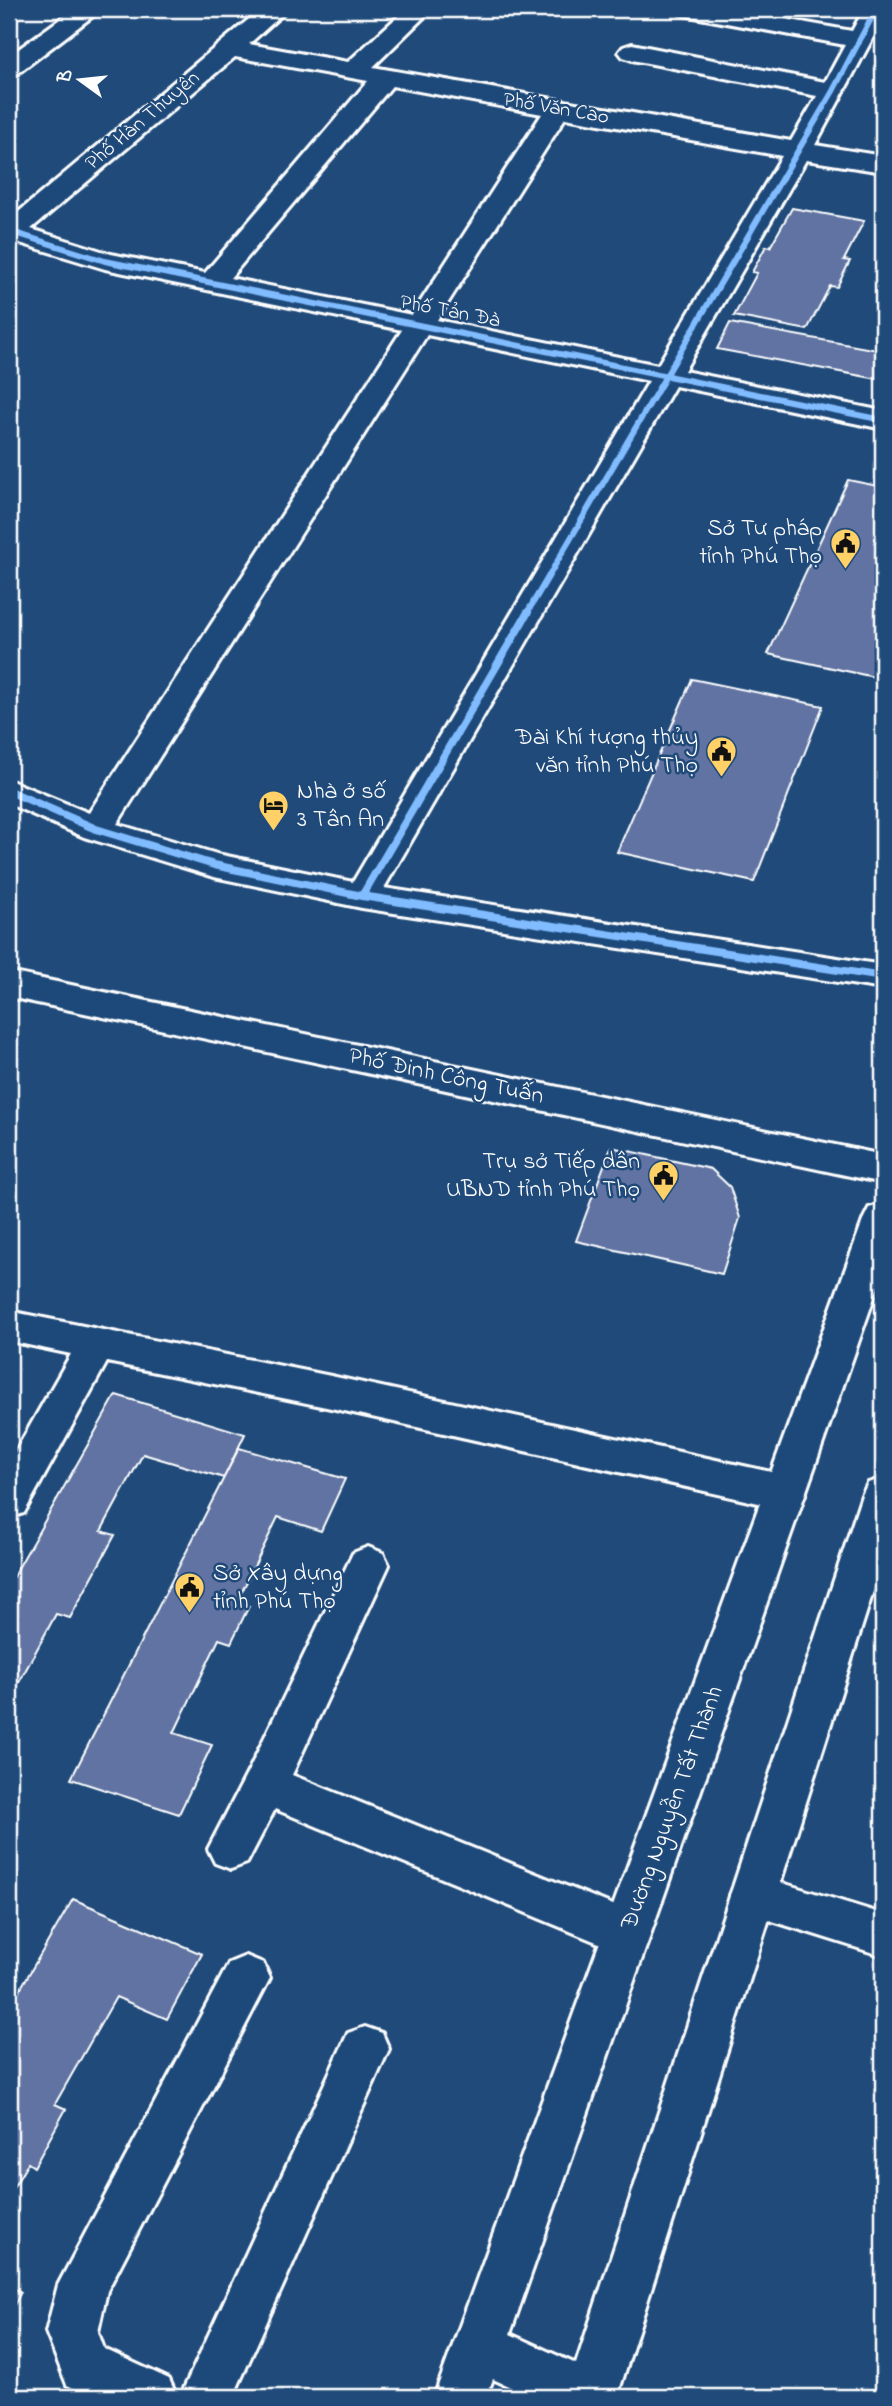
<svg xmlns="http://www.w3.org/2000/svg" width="892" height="2406" viewBox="0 0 892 2406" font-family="'Indie Flower',sans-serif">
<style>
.building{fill:#6173a2;stroke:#fff;stroke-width:2}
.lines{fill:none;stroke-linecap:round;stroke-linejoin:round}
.minor-casing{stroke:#fff;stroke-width:6}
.major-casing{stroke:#fff;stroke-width:6}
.minor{fill:#1f4a7a;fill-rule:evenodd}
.major{fill:#1f4a7a;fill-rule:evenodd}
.cycleway-far1-casing{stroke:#1f4a7a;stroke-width:10}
.cycleway-casing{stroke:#1f4a7a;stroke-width:12}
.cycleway-far1{stroke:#80bcff;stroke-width:6}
.cycleway{stroke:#80bcff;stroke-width:8}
.labels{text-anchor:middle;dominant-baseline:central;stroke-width:5;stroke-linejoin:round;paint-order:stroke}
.far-street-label{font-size:21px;fill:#fff;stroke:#1f4a7a}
.poi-label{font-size:24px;fill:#fff;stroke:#1f4a7a;text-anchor:end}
.street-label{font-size:24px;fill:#fff;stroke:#1f4a7a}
</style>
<rect width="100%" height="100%" fill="#1f4a7a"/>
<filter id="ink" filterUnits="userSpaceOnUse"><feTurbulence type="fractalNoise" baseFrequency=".0143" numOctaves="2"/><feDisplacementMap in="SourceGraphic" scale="14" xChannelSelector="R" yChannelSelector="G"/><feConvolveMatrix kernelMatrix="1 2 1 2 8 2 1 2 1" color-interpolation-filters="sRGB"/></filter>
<g filter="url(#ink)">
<g class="building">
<path d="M 792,208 L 864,221 L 844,260 L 850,261 L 837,287 L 830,286 L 807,330 L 734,316 L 757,273 L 752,272 L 766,246 L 770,247 Z"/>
<path d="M 730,323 L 883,351 L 883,380 L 717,349 Z"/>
<path d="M 848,480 L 883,487 L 883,656 L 874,677 L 768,654 Z"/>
<path d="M 692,679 L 823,706 L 754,882 L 617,852 Z"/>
<path d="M 611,1147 L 711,1169 L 730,1187 L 740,1218 L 722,1274 L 576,1241 Z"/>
<path d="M 116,1395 L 245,1434 L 224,1478 L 143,1454 L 101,1531 L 115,1535 L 70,1618 L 56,1614 L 9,1701 L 9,1584 Z"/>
<path d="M 239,1448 L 345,1479 L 321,1531 L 278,1517 L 237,1602 L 249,1606 L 231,1643 L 219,1639 L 174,1733 L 212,1745 L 179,1814 L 71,1779 Z"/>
<path d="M 73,1899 L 202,1954 L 167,2019 L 116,1997 L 55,2104 L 66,2109 L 34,2167 L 28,2163 L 9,2195 L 9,2008 Z"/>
<path d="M 9,2286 L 21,2292 L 9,2315 Z"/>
</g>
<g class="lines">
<defs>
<g id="minor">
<path d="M 74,9 L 102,9 L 18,73 L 9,76 L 9,56 Z"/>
<path d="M 261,9 L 288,9 L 249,44 L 348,62 L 406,9 L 432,9 L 373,67 L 791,141 L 817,96 L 632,60 L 623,57 L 619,52 L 623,47 L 632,44 L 825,82 L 845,45 L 689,16 L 680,14 L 677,9 L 729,9 L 852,31 L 864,9 L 883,9 L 883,19 L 815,145 L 883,156 L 883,172 L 806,160 L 684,371 L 883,411 L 883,429 L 675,386 L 384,888 L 883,965 L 883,989 L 362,908 L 214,877 L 84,837 L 9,804 L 9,780 L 89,813 L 402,330 L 105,269 L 13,241 L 9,242 L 9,220 ZM 235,57 L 368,81 L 205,273 L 111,254 L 31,229 ZM 392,86 L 542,114 L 412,315 L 230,278 ZM 565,118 L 782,156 L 658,365 L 437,320 ZM 427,335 L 649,381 L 353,882 L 217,854 L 117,824 Z"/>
<path d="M 9,972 L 883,1155 L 883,1183 L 9,997 Z"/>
<path d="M 9,1311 L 331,1376 L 785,1475 L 800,1480 L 806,1492 L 800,1504 L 785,1509 L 331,1408 L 107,1362 L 24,1513 L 9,1518 L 9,1463 L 71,1354 L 9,1341 Z"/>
<path d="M 368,1547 L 383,1553 L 389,1565 L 292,1775 L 645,1918 L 651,1933 L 645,1948 L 628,1954 L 611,1948 L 275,1809 L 247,1863 L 231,1869 L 215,1863 L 208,1849 L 249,1770 L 353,1553 Z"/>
<path d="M 753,1874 L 883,1914 L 883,1956 L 737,1910 L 730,1895 L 737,1880 Z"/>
<path d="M 246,1956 L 263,1963 L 270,1978 L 107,2291 L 98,2332 L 104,2349 L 169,2379 L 177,2397 L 93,2397 L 67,2385 L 46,2332 L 58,2285 L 229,1963 Z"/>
<path d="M 365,2027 L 382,2033 L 389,2049 L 233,2397 L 180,2397 L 348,2033 Z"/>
</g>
<path id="major" d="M 883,1204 L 883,1272 L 510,2334 L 576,2364 L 862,1495 L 868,1483 L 883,1478 L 883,1560 L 617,2397 L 532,2397 L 493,2379 L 486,2397 L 434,2397 L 864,1218 L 869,1208 Z"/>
</defs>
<use href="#minor" class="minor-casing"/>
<use href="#major" class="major-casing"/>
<use href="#minor" class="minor"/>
<use href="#major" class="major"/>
<defs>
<g id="cycleway-far1">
<path d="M 9,231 L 105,261 L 883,420"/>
<path d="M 527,613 L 833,91 L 876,9"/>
</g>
<g id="cycleway">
<path d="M 9,791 L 96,829 L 214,865 L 362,896 L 883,977"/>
<path d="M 362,896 L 528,612"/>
</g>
</defs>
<use href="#cycleway-far1" class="cycleway-far1-casing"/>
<use href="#cycleway" class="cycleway-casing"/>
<use href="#cycleway-far1" class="cycleway-far1"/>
<use href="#cycleway" class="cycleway"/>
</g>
</g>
<defs>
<symbol id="civic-pin" viewBox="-11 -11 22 30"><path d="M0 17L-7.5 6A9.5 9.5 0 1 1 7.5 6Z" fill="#ffd166" stroke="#1f4a7a"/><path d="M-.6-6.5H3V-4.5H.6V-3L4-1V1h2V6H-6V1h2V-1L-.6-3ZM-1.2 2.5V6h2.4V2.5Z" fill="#111"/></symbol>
<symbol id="hotel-pin" viewBox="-11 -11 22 30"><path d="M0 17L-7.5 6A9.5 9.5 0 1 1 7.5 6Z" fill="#ffd166" stroke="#1f4a7a"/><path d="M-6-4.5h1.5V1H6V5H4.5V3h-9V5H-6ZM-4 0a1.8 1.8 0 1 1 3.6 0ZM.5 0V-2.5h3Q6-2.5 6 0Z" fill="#111"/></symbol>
</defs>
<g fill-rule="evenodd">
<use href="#civic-pin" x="828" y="526" width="35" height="47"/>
<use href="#civic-pin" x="704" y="734" width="35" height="47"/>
<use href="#hotel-pin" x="256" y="788" width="35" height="47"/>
<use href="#civic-pin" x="646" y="1158" width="35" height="47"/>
<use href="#civic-pin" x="172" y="1570" width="35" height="47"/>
</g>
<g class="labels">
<g class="far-street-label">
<text transform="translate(556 109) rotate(10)">Phố Văn Cao</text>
<text transform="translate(143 121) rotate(-40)">Phố Hàn Thuyên</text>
<text transform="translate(450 312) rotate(11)">Phố Tản Đà</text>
</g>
<g class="poi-label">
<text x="822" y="529">Sở Tư pháp<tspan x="822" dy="28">tỉnh Phú Thọ</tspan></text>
<text x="698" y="738">Đài Khí tượng thủy<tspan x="698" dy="28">văn tỉnh Phú Thọ</tspan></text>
<text x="297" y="792" text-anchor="start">Nhà ở số<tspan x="297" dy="28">3 Tân An</tspan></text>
<text x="640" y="1162">Trụ sở Tiếp dân<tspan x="640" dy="28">UBND tỉnh Phú Thọ</tspan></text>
<text x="213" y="1574" text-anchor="start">Sở Xây dựng<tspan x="213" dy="28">tỉnh Phú Thọ</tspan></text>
</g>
<g class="street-label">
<text transform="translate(446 1077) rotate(12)">Phố Đinh Công Tuấn</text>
<text transform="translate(673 1808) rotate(-70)">Đường Nguyễn Tất Thành</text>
</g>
</g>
<rect width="892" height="2406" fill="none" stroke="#1f4a7a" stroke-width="35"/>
<rect x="18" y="18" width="857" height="2371" fill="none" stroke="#fff" stroke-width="2.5" filter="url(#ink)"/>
<g transform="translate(80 80) rotate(285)" stroke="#1f4a7a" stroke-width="5" paint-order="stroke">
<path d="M0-5L12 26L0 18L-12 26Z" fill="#ffffff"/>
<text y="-10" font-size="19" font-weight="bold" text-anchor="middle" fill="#ffffff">B</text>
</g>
</svg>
